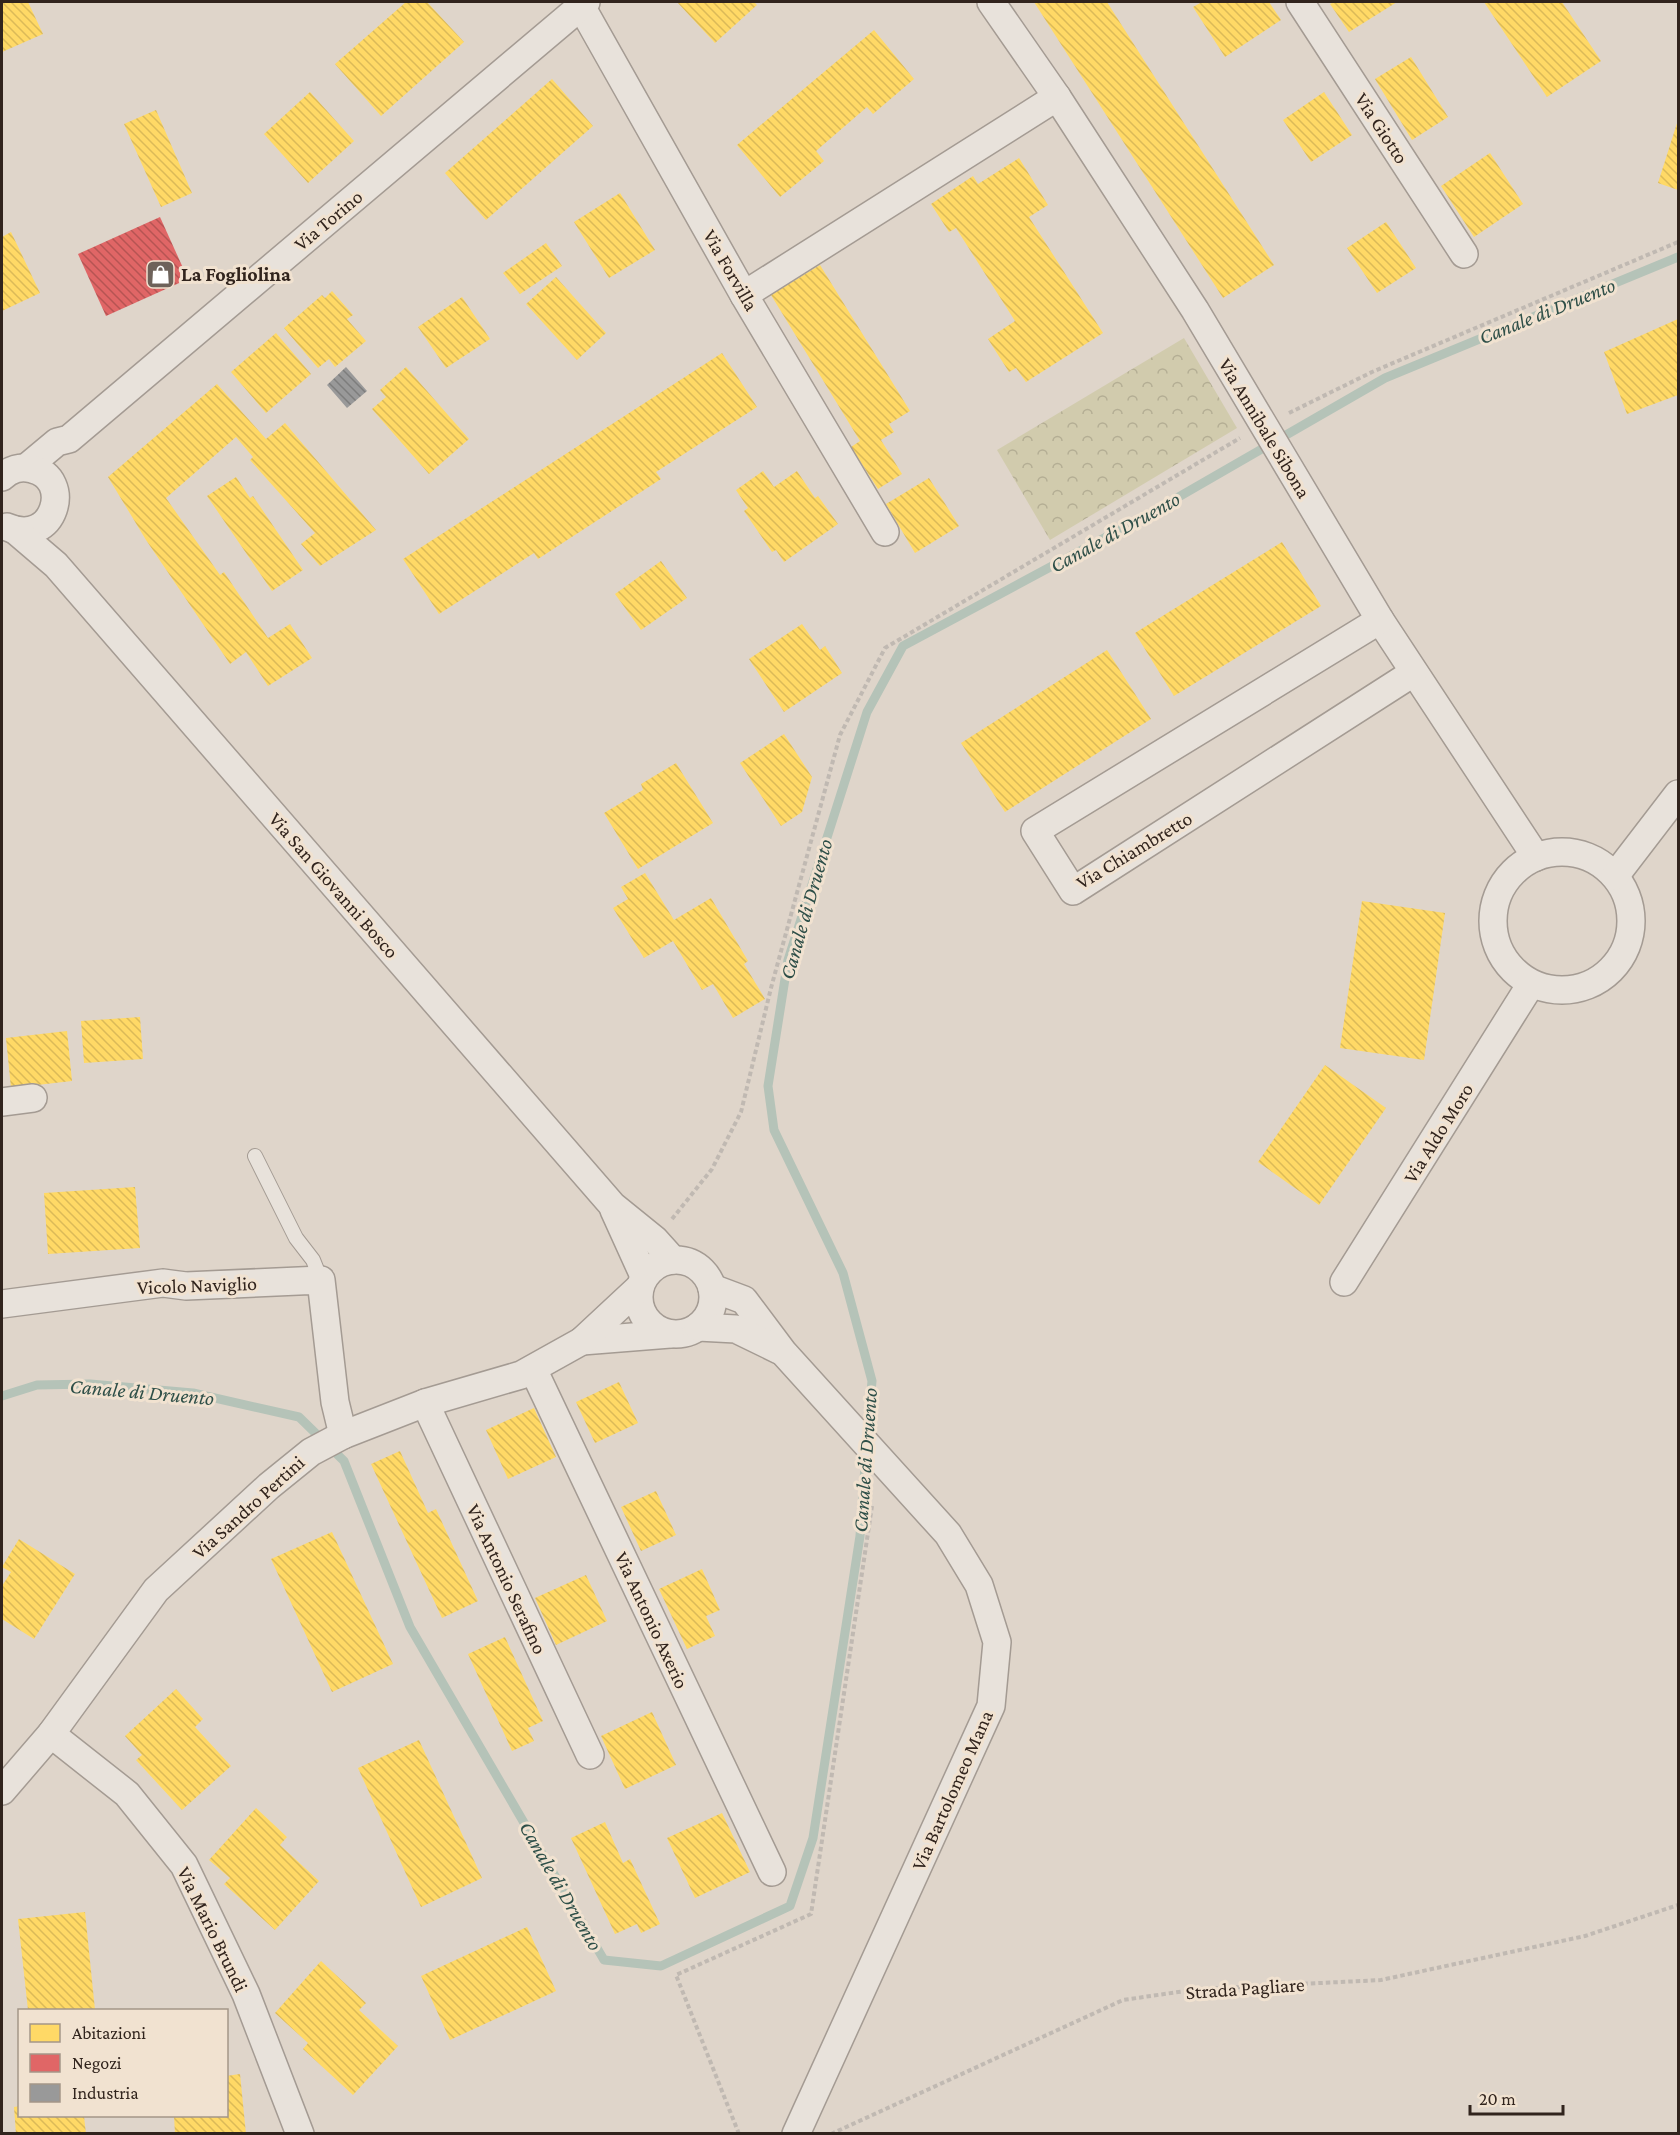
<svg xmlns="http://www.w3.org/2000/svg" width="1680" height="2135" viewBox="0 0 1680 2135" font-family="'Crimson Pro',serif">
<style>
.park{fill:url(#park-crowns)}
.homes{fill:url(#homes-back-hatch)}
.shops{fill:url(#shops-back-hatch)}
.industry{fill:url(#industry-back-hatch)}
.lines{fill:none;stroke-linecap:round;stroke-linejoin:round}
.stream{stroke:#b5c3b8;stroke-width:9}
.service-casing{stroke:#a49b93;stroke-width:16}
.minor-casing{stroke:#a49b93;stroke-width:30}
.path{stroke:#c0b9b2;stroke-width:4;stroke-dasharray:4.5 3;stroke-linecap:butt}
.service{stroke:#e8e2db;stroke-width:14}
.minor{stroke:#e8e2db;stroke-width:27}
.labels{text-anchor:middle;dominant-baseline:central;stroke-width:6;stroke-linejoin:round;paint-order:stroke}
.street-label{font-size:20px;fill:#31241d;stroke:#f1e2d0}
.poi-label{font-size:20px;font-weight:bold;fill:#31241d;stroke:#f1e2d0;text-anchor:start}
.water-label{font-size:21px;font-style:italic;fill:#2e4f48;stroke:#f1e2d0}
</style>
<defs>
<pattern id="park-crowns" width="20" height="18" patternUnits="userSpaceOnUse" patternTransform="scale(1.5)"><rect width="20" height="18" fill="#d1cbad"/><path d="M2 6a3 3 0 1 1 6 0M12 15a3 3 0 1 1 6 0" fill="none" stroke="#b4ae94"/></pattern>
<pattern id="homes-back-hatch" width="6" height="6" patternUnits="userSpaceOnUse" patternTransform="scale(1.5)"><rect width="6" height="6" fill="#ffd966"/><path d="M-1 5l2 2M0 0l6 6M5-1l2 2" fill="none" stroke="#dbba58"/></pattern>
<pattern id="shops-back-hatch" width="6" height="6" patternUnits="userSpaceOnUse" patternTransform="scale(1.5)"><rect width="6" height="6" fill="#e06666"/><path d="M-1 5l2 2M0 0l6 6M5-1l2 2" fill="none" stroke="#b65453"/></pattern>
<pattern id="industry-back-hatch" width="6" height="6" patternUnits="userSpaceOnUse" patternTransform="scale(1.5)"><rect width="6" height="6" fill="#999"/><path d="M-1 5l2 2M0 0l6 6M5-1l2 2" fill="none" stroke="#7d7d7c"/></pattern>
</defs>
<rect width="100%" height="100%" fill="#dfd5ca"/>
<path class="park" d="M 1184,338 L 1237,428 L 1050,540 L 997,450 Z"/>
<g class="homes">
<path d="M 2,2 L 28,2 L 43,34 L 2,52 Z"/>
<path d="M 406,2 L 427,2 L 464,42 L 381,116 L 335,64 Z"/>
<path d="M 677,2 L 754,2 L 757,5 L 715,43 Z"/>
<path d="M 1034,2 L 1107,2 L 1274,265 L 1223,298 Z"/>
<path d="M 1202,2 L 1269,2 L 1281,20 L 1225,57 L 1193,7 Z"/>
<path d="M 1334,2 L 1397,2 L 1349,32 L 1330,4 Z"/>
<path d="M 1484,2 L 1562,2 L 1601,61 L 1547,97 Z"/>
<path d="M 874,30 L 914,79 L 873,114 L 867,107 L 816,151 L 824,161 L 780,197 L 737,145 Z"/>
<path d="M 1411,57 L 1448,117 L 1412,140 L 1375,79 Z"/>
<path d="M 552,79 L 593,126 L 486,220 L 445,173 Z"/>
<path d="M 310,92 L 354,141 L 308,183 L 264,134 Z"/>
<path d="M 1324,92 L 1352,135 L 1311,162 L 1283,120 Z"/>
<path d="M 156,110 L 192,193 L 161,207 L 124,124 Z"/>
<path d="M 1678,120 L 1678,190 L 1658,183 Z"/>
<path d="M 1490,153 L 1523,204 L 1474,237 L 1441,186 Z"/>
<path d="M 1019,158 L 1048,205 L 1029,217 L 1103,333 L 1026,382 L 1016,368 L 1009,372 L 988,339 L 1015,321 L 956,228 L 949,232 L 931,204 L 973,176 L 978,184 Z"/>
<path d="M 620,193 L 655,250 L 609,278 L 574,222 Z"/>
<path d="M 1386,222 L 1416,268 L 1377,293 L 1347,248 Z"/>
<path d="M 11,232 L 40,293 L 2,311 L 2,237 Z"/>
<path d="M 546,243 L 562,266 L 520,294 L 503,273 Z"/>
<path d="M 820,265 L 910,411 L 889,424 L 894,432 L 881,440 L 902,474 L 878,489 L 851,447 L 860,441 L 771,295 Z"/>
<path d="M 556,277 L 606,333 L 577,360 L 526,304 Z"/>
<path d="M 332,291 L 353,315 L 347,319 L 366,341 L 335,367 L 329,359 L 318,368 L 284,328 L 322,295 L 325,298 Z"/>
<path d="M 462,297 L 490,339 L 446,368 L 418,327 Z"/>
<path d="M 1678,319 L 1678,395 L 1627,414 L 1604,352 Z"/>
<path d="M 276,333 L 311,374 L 266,413 L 231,372 Z"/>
<path d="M 722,353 L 757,407 L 656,472 L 661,479 L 538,559 L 534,553 L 439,614 L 403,559 Z"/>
<path d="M 406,367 L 469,439 L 429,474 L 372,409 L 386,397 L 380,390 Z"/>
<path d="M 217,384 L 266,439 L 285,423 L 376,530 L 320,566 L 301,544 L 315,533 L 250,460 L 253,457 L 236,437 L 166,498 L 220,575 L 224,572 L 268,638 L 290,624 L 312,658 L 268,686 L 246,652 L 230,664 L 146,540 L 108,477 Z"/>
<path d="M 763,471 L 774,487 L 797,471 L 815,498 L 818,496 L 838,524 L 784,562 L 776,550 L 772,552 L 744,511 L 748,508 L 736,490 Z"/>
<path d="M 236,477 L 250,498 L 253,496 L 303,570 L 272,591 L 207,496 Z"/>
<path d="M 929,478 L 959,526 L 915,553 L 886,504 Z"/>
<path d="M 1282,542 L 1321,606 L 1174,696 L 1135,633 Z"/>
<path d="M 661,561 L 687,598 L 641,630 L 615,594 Z"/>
<path d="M 802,624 L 820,650 L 825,646 L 842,673 L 784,712 L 749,659 Z"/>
<path d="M 1107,650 L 1151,719 L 1005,812 L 961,743 Z"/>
<path d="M 784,734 L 812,777 L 802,812 L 781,826 L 740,763 Z"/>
<path d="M 676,763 L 713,823 L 638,869 L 604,813 L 643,790 L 641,784 Z"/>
<path d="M 645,873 L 674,920 L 711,898 L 748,961 L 744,964 L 765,999 L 733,1018 L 713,984 L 702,990 L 673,941 L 644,958 L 613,908 L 628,899 L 621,887 Z"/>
<path d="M 1362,901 L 1445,913 L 1424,1060 L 1340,1048 Z"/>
<path d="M 140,1017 L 143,1059 L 84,1063 L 81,1021 Z"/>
<path d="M 67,1031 L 72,1081 L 11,1088 L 6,1038 Z"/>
<path d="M 1325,1065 L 1386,1108 L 1319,1205 L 1258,1162 Z"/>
<path d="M 135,1187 L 140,1248 L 48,1254 L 44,1193 Z"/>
<path d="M 619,1382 L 638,1423 L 595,1443 L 576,1402 Z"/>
<path d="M 534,1408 L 556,1457 L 508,1479 L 486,1430 Z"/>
<path d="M 400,1451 L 428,1513 L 436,1509 L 478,1601 L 442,1618 L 371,1464 Z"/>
<path d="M 656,1491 L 676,1535 L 641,1551 L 621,1507 Z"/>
<path d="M 332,1532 L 393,1664 L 332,1692 L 271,1559 Z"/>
<path d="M 19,1539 L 75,1574 L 34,1639 L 2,1619 L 2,1586 L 11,1572 L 2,1567 Z"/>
<path d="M 702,1569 L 720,1610 L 706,1616 L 715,1636 L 687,1649 L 659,1589 Z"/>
<path d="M 586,1575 L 607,1621 L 556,1645 L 535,1598 Z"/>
<path d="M 505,1637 L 543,1721 L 528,1728 L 534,1741 L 512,1751 L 468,1654 Z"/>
<path d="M 176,1689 L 203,1719 L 195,1727 L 231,1766 L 182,1810 L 136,1760 L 142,1755 L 125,1736 Z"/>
<path d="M 652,1712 L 676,1765 L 625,1789 L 601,1736 Z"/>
<path d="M 419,1740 L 482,1878 L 421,1907 L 358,1768 Z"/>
<path d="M 256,1808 L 287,1837 L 280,1845 L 319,1881 L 275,1930 L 224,1884 L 230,1878 L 209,1860 Z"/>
<path d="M 722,1813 L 750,1872 L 695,1898 L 667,1838 Z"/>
<path d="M 605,1822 L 623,1863 L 630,1859 L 660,1924 L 641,1933 L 637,1924 L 615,1934 L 571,1838 Z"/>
<path d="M 85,1912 L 95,2010 L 28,2010 L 18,1919 Z"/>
<path d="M 527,1927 L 556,1991 L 450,2040 L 421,1976 Z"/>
<path d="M 321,1961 L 366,2003 L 359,2010 L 398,2046 L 353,2095 L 303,2049 L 308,2043 L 275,2013 Z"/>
<path d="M 240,2074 L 246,2134 L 175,2134 L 174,2116 L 226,2116 L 226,2076 Z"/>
<path d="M 20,2106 L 20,2116 L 84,2116 L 86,2134 L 16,2134 L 14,2107 Z"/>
</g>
<path class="shops" d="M 160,217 L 188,279 L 106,316 L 78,254 Z"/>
<path class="industry" d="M 346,367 L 367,391 L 347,408 L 327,385 Z"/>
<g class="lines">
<g class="stream">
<path d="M 2,1396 L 37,1385 L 90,1384 L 193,1393 L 299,1417 L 344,1461 L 410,1627 L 604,1960 L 661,1966 L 790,1906 L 813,1838 L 860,1536 L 866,1452"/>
<path d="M 867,1436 L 872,1381 L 843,1273 L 774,1130 L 768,1086 L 788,960 L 867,712 L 903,646 L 1149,514 L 1385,378 L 1678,257"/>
</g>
<defs>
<path id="service" d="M 255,1156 L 296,1238 L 313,1260 L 321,1280"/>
<g id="minor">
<path d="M 991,2 L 1057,97 L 1195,310 L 1380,620 L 1536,857"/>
<path d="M 1300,2 L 1464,254"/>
<path d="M 581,6 L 744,295 L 885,532"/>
<path d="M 744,295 L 1057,97"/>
<path d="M 27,467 L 57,442 L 69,439 L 586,2"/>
<path d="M 2,477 C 11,469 20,466 32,469 C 74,478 55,548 7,527"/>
<path d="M 15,530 L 56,565 L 613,1206 L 655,1240 L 673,1260"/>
<path d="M 1380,620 L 1035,831 L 1073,891 L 1413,673"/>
<circle cx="1562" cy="921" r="69"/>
<path d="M 1615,876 L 1678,794"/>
<path d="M 2,1102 L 33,1098"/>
<path d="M 614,1210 L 644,1276"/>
<circle cx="676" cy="1297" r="37"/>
<path d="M 1344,1282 L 1531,984"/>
<path d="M 712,1288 L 744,1300 L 783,1352 L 948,1534 L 979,1585 L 997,1642 L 991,1706 L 796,2134"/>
<path d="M 2,1304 L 163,1283 L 186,1286 L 321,1280 L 335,1402 L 343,1435"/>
<path d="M 698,1327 L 736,1329 L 779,1350"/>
<path d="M 582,1341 L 670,1334"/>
<path d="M 533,1369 L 772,1872"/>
<path d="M 425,1403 L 590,1755"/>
<path d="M 51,1734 L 127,1794 L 184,1865 L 246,1994 L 300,2134"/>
<path d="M 2,1791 L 51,1734 L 156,1590 L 269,1486 L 311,1452 L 343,1435 L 425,1403 L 521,1375 L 582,1341 L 640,1287"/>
</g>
</defs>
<use href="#service" class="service-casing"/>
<use href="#minor" class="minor-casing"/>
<g class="path">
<path d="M 1289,413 L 1372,372 L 1678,242"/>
<path d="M 672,1219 L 712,1169 L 741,1112 L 771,988 L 840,735 L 885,648 L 1240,438"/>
<path d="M 739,2134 L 676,1975 L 811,1914 L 872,1506"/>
<path d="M 831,2134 L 1123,2000 L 1199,1989 L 1381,1980 L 1585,1936 L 1678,1905"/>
</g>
<use href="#service" class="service"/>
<use href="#minor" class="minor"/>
</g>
<defs>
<symbol id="shop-square" viewBox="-11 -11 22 22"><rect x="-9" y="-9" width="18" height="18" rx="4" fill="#6e625a" stroke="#f1e2d0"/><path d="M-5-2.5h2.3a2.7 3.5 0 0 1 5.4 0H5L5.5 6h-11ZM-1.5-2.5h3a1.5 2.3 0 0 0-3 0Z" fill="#fff"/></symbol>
</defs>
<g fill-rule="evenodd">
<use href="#shop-square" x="144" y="258" width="33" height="33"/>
</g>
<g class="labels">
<g class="street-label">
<text transform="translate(1382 128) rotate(57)">Via Giotto</text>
<text transform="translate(328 220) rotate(-40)">Via Torino</text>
<text transform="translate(731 270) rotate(60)">Via Forvilla</text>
<text transform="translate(1265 428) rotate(59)">Via Annibale Sibona</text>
<text transform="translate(1134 850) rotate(-31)">Via Chiambretto</text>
<text transform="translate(334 885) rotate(49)">Via San Giovanni Bosco</text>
<text transform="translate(1438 1133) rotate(-58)">Via Aldo Moro</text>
<text transform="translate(197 1285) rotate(-2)">Vicolo Naviglio</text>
<text transform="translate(248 1507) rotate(-42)">Via Sandro Pertini</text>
<text transform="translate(507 1579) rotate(65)">Via Antonio Serafino</text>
<text transform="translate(652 1620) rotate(65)">Via Antonio Axerio</text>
<text transform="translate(952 1790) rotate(-66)">Via Bartolomeo Mana</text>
<text transform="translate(213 1929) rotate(64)">Via Mario Brundi</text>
<text transform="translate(1245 1988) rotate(-4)">Strada Pagliare</text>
</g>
<g class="poi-label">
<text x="181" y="274">La Fogliolina</text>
</g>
<g class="water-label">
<text transform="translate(1547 311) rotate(-22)">Canale di Druento</text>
<text transform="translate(1115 532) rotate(-29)">Canale di Druento</text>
<text transform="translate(806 909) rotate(-74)">Canale di Druento</text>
<text transform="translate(142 1392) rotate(5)">Canale di Druento</text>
<text transform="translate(865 1460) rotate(-86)">Canale di Druento</text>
<text transform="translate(561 1886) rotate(60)">Canale di Druento</text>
</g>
</g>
<rect width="1680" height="2135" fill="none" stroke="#31241d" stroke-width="6"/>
<rect x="18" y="2009" width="210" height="108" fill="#f1e2d0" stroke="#a49688" stroke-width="1.5"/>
<rect x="30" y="2024" width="30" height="18" fill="#ffd966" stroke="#a49688" stroke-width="1.5"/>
<text x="72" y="2039" font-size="18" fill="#31241d">Abitazioni</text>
<rect x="30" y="2054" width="30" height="18" fill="#e06666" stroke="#a49688" stroke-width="1.5"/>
<text x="72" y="2069" font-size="18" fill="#31241d">Negozi</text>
<rect x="30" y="2084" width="30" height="18" fill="#999999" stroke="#a49688" stroke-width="1.5"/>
<text x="72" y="2099" font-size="18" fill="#31241d">Industria</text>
<path d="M1470 2105v9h93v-9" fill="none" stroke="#31241d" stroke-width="3"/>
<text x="1479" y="2105" font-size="18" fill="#31241d" stroke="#f1e2d0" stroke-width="4.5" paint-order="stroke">20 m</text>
</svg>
